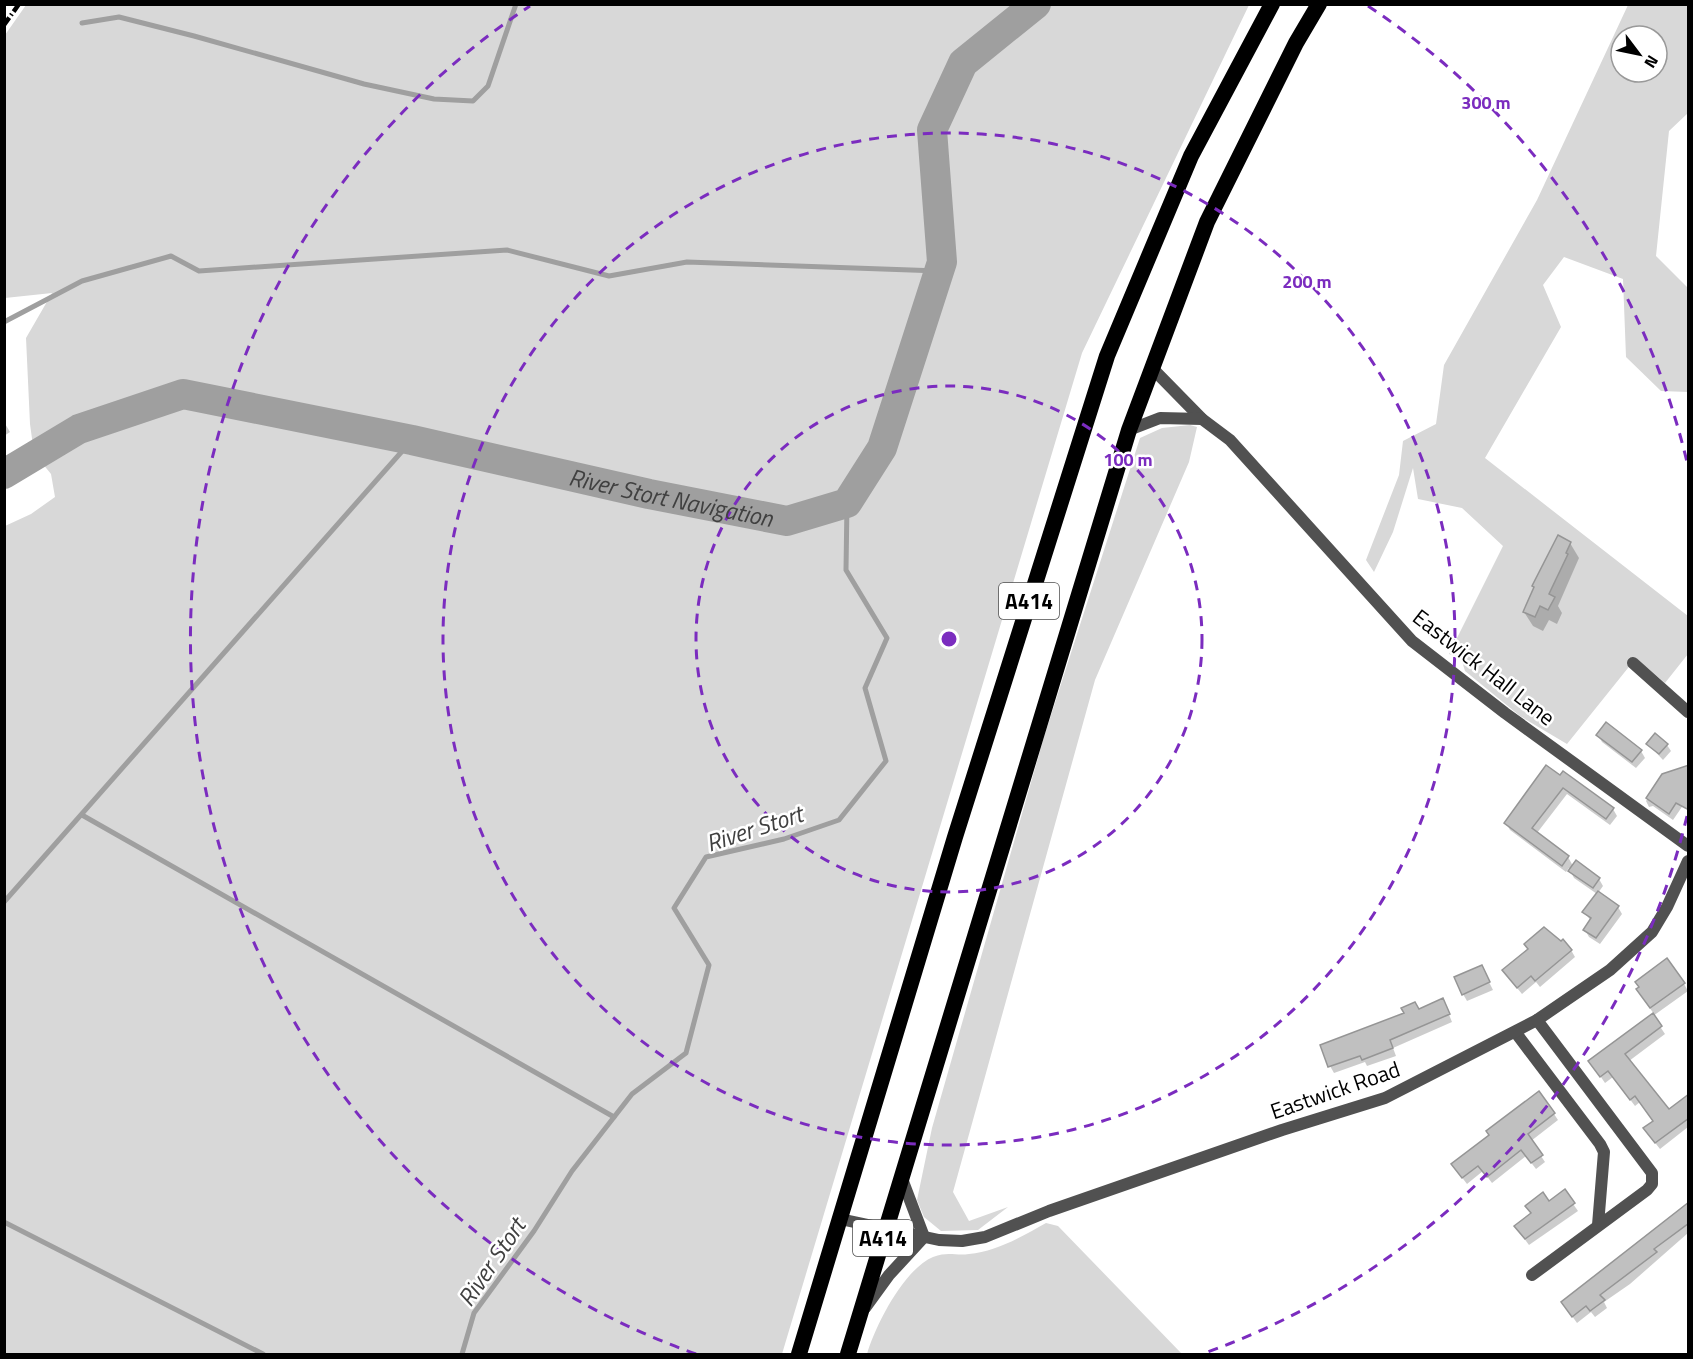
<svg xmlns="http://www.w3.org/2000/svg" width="1693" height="1359" viewBox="0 0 1693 1359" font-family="'Titillium Web',sans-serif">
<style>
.green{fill:#d8d8d8;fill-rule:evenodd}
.shadow{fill:#0003}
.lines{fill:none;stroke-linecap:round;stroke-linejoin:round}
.stream{stroke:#9f9f9f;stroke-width:5}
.river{stroke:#9f9f9f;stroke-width:30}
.building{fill:#c0c0c0;stroke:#959595;stroke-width:1.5}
.minor{stroke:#515151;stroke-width:12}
.trunk{stroke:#000;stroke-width:16}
.rail{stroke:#000;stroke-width:4.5;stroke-dasharray:9 3 1.5 3;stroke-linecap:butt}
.ring{fill:none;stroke:#7b2cbf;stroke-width:3;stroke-dasharray:10 8}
.labels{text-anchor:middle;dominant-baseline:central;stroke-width:5;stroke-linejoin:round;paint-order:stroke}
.shield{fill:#fff;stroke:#4c4c4c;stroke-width:1.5}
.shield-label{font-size:21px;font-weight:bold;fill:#000}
.street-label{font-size:22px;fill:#000;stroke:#fff}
.water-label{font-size:24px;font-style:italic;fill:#404040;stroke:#fff}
.centre{fill:#7b2cbf;stroke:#fff;stroke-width:3}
.ring-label{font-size:18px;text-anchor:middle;font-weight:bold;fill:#7b2cbf;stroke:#fff;stroke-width:5;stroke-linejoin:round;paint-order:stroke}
</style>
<rect width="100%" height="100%" fill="#fff"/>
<g class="green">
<path d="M 26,5 L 1249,5 L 1082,353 L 782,1354 L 5,1354 L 5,526 L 31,514 L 55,497 L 51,474 L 34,453 L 30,424 L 26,338 L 52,293 L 5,298 L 5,35 Z"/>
<path d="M 1628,5 L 1688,5 L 1688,113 L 1669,131 L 1656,256 L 1688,288 L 1688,392 L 1661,391 L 1626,357 L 1623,279 L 1564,257 L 1543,285 L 1561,327 L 1485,458 L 1688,616 L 1688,654 L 1665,683 L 1636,658 L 1567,744 L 1520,716 L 1465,671 L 1461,658 L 1449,654 L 1503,546 L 1462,508 L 1418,499 L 1413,468 L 1393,532 L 1374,572 L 1366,560 L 1399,475 L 1403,441 L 1436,424 L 1444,365 L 1537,200 ZM 1621,36 L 1657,36 L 1657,72 L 1621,72 Z"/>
<path d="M 1190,425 L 1197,427 L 1189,462 L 1095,680 L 953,1192 L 969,1221 L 1008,1207 L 978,1230 L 941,1231 L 924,1217 L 917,1200 L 932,1128 L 1044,737 L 1140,438 L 1162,428 Z"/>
<path d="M 1046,1223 L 1058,1226 L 1182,1354 L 867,1354 C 875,1326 904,1269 933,1257 C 949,1251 955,1256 969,1254 C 996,1252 1023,1236 1046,1223 Z"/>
</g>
<g class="shadow">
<path d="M 4,422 L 10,432 L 4,436 Z"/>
<path d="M 1570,543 L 1579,558 L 1558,606 L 1562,613 L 1557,624 L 1549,620 L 1543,631 L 1533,626 L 1524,612 L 1535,589 L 1533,586 Z"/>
<path d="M 1598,735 L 1641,751 L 1645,758 L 1636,768 L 1602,742 Z"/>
<path d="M 1648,744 L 1667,745 L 1671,751 L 1663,760 Z"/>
<path d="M 1547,767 L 1613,809 L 1617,816 L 1610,825 L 1567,794 L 1537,833 L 1568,857 L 1573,866 L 1599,879 L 1603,886 L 1598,893 L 1618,907 L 1622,914 L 1600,944 L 1589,937 L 1585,930 L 1591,921 L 1584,912 L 1597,894 L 1574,878 L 1569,868 L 1566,872 L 1510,830 L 1506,823 Z"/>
<path d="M 1663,775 L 1686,801 L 1673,820 L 1653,806 L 1649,807 L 1646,801 Z"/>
<path d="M 1529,950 L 1571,950 L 1575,957 L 1540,987 L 1536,982 L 1522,994 L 1508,977 Z"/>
<path d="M 1485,974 L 1493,990 L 1467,1001 L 1463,994 Z"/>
<path d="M 1684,984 L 1688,991 L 1653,1016 L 1665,1034 L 1629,1061 L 1669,1111 L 1688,1103 L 1688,1127 L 1660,1149 L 1649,1135 L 1654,1121 L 1640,1102 L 1635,1106 L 1613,1077 L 1605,1083 L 1590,1061 L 1654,1014 L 1642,997 Z"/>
<path d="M 1446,1007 L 1452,1022 L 1393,1048 L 1396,1056 L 1367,1066 L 1365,1062 L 1334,1073 L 1330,1066 L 1322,1045 Z"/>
<path d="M 1554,1114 L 1558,1120 L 1531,1141 L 1545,1162 L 1536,1169 L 1526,1156 L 1492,1183 L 1483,1171 L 1467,1184 L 1457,1171 Z"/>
<path d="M 1564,1191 L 1578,1211 L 1529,1245 L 1520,1233 L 1532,1214 Z"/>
<path d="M 1688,1204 L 1688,1233 L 1630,1284 L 1604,1302 L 1607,1308 L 1595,1317 L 1591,1312 L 1577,1323 L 1567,1309 Z"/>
</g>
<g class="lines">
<g class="stream">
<path d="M 82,23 L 119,17 L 194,36 L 364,84 L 434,99 L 473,101 L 488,86 L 516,4"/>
<path d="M 4,322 L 82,281 L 171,256 L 199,271 L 507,250 L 609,276 L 687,262 L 939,271"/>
<path d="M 82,815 L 614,1117"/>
<path d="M 4,902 L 412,440"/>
<path d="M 4,1222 L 263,1354"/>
<path d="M 462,1354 L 474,1313 L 534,1231 L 572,1171 L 632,1094 L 686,1053 L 709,965 L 674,908 L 706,857 L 784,839 L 839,820 L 886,761 L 865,688 L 887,638 L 846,570 L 847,503"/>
</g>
<path class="river" id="s1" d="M 4,474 L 79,429 L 183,394 L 412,440 L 649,494 L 787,521 L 847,503 L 882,448 L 942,262 L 932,130 L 963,63 L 1036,4"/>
</g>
<g class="building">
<path d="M 1558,535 L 1571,542 L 1566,553 L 1568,554 L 1549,594 L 1555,597 L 1548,610 L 1540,606 L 1535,617 L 1523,612 L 1534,587 L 1532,586 Z"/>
<path d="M 1606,722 L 1642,750 L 1632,762 L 1596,735 Z"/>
<path d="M 1655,733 L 1668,744 L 1659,754 L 1646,744 Z"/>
<path d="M 1546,765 L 1560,775 L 1563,771 L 1614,808 L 1606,819 L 1563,788 L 1532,828 L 1569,856 L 1562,866 L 1504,823 Z"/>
<path d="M 1689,765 L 1689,810 L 1676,803 L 1669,814 L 1646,798 L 1662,774 Z"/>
<path d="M 1576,860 L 1600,878 L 1593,888 L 1568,871 Z"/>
<path d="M 1598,891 L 1619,906 L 1596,938 L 1583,930 L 1591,918 L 1582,912 Z"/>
<path d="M 1544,927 L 1561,941 L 1563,939 L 1572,950 L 1535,981 L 1531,976 L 1517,988 L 1502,970 L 1528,949 L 1524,944 Z"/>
<path d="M 1667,958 L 1685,983 L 1650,1008 L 1636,989 L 1639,987 L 1635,982 Z"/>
<path d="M 1482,965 L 1490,982 L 1462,995 L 1454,977 Z"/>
<path d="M 1443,998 L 1450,1014 L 1390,1040 L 1393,1048 L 1362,1060 L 1360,1056 L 1328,1067 L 1320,1045 L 1404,1013 L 1401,1008 L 1415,1002 L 1419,1009 Z"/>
<path d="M 1653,1013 L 1662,1026 L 1625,1054 L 1669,1109 L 1689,1094 L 1689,1118 L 1655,1143 L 1643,1128 L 1653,1121 L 1635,1096 L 1630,1100 L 1608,1071 L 1600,1077 L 1588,1061 Z"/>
<path d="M 1539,1091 L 1555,1113 L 1528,1134 L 1543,1155 L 1531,1163 L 1521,1150 L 1487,1177 L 1478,1166 L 1462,1178 L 1451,1164 L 1489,1135 L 1486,1131 Z"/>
<path d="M 1565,1189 L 1575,1203 L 1525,1239 L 1514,1226 L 1531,1213 L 1525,1206 L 1543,1192 L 1549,1201 Z"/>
<path d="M 1689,1202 L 1689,1223 L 1654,1249 L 1657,1252 L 1600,1295 L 1605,1300 L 1590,1311 L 1586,1306 L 1572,1317 L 1561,1302 Z"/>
</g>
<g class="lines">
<g class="minor">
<path d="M 1151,367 L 1202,419 L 1230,440 L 1412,641 L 1505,713 L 1688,846"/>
<path d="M 1129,430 L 1160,418 L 1202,419"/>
<path d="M 1633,663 L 1688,712"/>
<path d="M 1516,1033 L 1600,1144 L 1604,1152 L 1598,1225"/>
<path d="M 840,1219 L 939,1240 L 962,1241 L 985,1237 L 1049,1211 L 1282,1130 L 1385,1098 L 1537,1020 L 1610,970 L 1652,932 L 1667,907 L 1688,861"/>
<path d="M 1532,1275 L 1647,1190 L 1652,1184 L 1652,1173 L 1537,1020"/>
<path d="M 865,1308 L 889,1275 L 924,1237 L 902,1179"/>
</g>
<g class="trunk">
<path d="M 799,1354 L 955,837 L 1107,356 L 1191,156 L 1272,4"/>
<path d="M 848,1354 L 1129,430 L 1207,222 L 1296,43 L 1319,4"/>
</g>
<path class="rail" d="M 4,25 L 19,4"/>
</g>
<g class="ring">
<circle cx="949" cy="639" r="253"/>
<circle cx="949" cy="639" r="506"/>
<path d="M1687 816A759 759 0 0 1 1202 1354M696 1354A759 759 0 0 1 530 6M1368 6A759 759 0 0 1 1687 462"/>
</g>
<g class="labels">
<g class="shield">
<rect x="999" y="583" width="60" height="36" rx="4.5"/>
<rect x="853" y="1220" width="60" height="36" rx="4.5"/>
</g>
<g class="shield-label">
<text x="1029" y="601">A414</text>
<text x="883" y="1238">A414</text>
</g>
<g class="street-label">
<text transform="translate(1484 667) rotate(38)">Eastwick Hall Lane</text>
<text transform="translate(1335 1090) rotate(-19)">Eastwick Road</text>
</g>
<g class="water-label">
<text stroke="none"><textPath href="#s1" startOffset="696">River Stort Navigation</textPath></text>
<text transform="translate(754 828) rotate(-18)">River Stort</text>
<text transform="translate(491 1262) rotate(-56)">River Stort</text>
</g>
</g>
<circle cx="949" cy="639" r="9" class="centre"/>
<g class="ring-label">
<text x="1486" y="109">300 m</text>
<text x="1307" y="288">200 m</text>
<text x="1128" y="466">100 m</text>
</g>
<rect width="1693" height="1359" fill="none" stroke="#000000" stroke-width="12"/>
<g transform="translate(1639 54) rotate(122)"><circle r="28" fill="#ffffff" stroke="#999999" stroke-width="1.5"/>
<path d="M0-4.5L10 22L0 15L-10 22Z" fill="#000000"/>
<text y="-9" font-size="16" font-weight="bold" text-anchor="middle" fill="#000000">N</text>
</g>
</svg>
